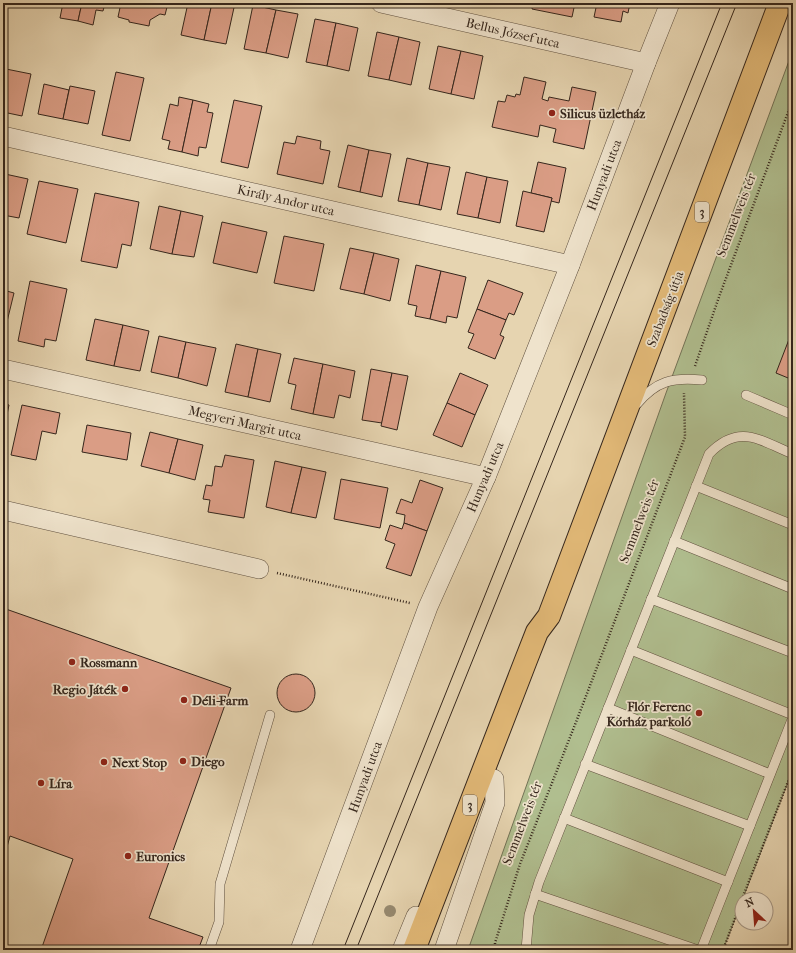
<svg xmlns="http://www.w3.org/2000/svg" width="796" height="953" viewBox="0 0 796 953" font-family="'IM FELL French Canon',serif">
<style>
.green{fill:#b0be8f;stroke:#727256}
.building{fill:#da9d85;stroke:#35261c}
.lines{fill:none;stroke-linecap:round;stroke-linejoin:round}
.service-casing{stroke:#615241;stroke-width:10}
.minor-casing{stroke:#615241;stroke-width:20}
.primary-casing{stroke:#35261c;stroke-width:24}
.path{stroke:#35261c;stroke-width:2.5;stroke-dasharray:1 2;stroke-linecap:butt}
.service{stroke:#efe3cc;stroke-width:9}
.minor{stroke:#efe3cc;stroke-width:19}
.primary{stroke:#e3ba78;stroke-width:22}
.tram{stroke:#35261c;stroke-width:1}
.tree{fill:#96896f}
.poi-dot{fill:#8f2418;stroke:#efe3cc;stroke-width:1.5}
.labels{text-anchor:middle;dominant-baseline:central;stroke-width:3.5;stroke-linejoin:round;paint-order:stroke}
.shield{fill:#efe3cc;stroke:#6d5f51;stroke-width:1}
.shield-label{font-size:12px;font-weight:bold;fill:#35261c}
.street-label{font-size:13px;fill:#35261c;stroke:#efe3cc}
.poi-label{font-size:13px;font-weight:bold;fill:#35261c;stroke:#efe3cc;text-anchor:start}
</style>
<rect width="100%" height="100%" fill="#e6d4b0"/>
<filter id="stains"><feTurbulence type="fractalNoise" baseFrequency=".005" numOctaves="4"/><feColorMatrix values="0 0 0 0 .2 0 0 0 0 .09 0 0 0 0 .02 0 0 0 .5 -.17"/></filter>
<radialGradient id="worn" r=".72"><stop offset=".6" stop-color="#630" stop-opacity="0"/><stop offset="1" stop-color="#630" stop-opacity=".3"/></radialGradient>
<path class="green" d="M 793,50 L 793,769 L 723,950 L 468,950 L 666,393 Z"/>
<g class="building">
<path d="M 63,3 L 82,3 L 78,21 L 60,18 Z"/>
<path d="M 82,3 L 105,3 L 103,11 L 96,10 L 93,25 L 78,21 Z"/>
<path d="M 121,3 L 168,3 L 165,15 L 160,14 L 150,20 L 149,26 L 129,22 L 129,20 L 118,17 Z"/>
<path d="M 188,3 L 212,3 L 204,40 L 181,35 Z"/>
<path d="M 212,3 L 235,3 L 226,44 L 204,40 Z"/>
<path d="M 533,3 L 575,3 L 572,17 L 532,9 Z"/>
<path d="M 597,3 L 630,3 L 628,13 L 623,11 L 621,22 L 594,17 Z"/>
<path d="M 253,5 L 276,10 L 266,53 L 244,49 Z"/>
<path d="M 276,10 L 298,14 L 288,58 L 266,53 Z"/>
<path d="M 315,19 L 336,23 L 327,66 L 306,62 Z"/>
<path d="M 336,23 L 358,28 L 349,71 L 327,66 Z"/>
<path d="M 377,32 L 399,37 L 389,80 L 368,76 Z"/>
<path d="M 399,37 L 420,42 L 411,85 L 389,80 Z"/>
<path d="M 438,46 L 461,51 L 451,94 L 429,89 Z"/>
<path d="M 461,51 L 483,56 L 474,99 L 451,94 Z"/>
<path d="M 3,63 L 7,64 L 3,85 Z"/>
<path d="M 6,69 L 31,74 L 22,116 L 3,112 L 3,85 Z"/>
<path d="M 116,72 L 144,78 L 130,141 L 102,135 Z"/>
<path d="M 524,77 L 546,82 L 542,99 L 548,101 L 549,97 L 569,101 L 572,87 L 596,92 L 584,149 L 553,142 L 556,129 L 540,125 L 538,137 L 492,127 L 498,101 L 505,102 L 507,95 L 515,97 L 516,94 L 520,95 Z"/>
<path d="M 44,84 L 69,90 L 63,119 L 38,114 Z"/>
<path d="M 70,86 L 95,91 L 88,124 L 63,119 Z"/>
<path d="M 179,97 L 193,100 L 182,152 L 168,149 L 170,141 L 162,139 L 170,104 L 178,106 Z"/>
<path d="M 193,100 L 209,104 L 207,112 L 213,113 L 206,148 L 199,147 L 198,156 L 182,152 Z"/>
<path d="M 234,100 L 262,106 L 248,168 L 221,162 Z"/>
<path d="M 297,136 L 321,141 L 320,149 L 330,151 L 323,184 L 277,174 L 284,142 L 295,144 Z"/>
<path d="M 348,145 L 369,150 L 360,192 L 338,187 Z"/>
<path d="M 369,150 L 391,154 L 382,197 L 360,192 Z"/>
<path d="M 407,158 L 428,163 L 419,205 L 398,201 Z"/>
<path d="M 538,162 L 566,168 L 559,203 L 551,201 L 552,198 L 531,193 Z"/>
<path d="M 428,163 L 450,167 L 441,210 L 419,205 Z"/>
<path d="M 466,172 L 487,177 L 478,218 L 457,214 Z"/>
<path d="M 5,174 L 28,179 L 19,218 L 3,215 L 3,182 Z"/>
<path d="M 487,177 L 508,181 L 500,223 L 478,218 Z"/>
<path d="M 39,181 L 78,189 L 66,243 L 27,234 Z"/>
<path d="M 523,191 L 552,198 L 544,232 L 516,226 Z"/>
<path d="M 95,193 L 139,202 L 131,246 L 122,244 L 117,268 L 81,261 Z"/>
<path d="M 159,206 L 181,211 L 172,254 L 150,249 Z"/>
<path d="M 181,211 L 203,216 L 194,257 L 172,254 Z"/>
<path d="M 222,222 L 267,232 L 257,273 L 213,263 Z"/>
<path d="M 284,236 L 324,244 L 314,291 L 274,283 Z"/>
<path d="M 350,248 L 374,253 L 364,294 L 340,289 Z"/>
<path d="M 374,253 L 399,259 L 390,301 L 364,294 Z"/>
<path d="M 416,265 L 441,271 L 430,319 L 415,316 L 417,306 L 408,304 Z"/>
<path d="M 441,271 L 466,277 L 457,318 L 447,316 L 446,323 L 430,319 Z"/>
<path d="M 488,280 L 523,293 L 514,315 L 509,313 L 506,320 L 477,309 Z"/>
<path d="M 30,281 L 67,289 L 56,341 L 45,339 L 44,347 L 18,341 Z"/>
<path d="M 3,290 L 14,293 L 3,338 Z"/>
<path d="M 477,309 L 506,320 L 500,335 L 504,337 L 495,359 L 468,348 L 474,334 L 468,332 Z"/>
<path d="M 95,319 L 123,325 L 114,366 L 86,360 Z"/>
<path d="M 123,325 L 149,331 L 140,371 L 114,366 Z"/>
<path d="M 793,329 L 793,380 L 776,373 Z"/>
<path d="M 159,336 L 186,342 L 178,378 L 151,372 Z"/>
<path d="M 186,342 L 216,348 L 207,386 L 178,378 Z"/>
<path d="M 236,344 L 258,349 L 248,397 L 225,392 Z"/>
<path d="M 258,349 L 281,354 L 270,402 L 248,397 Z"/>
<path d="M 294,358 L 323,364 L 313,414 L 291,409 L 296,385 L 288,383 Z"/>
<path d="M 323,364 L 355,371 L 350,398 L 339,395 L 334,418 L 313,414 Z"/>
<path d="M 371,369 L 392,373 L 382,423 L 362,420 Z"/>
<path d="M 392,373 L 408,376 L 397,430 L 381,426 Z"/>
<path d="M 460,373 L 488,385 L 475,415 L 447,403 Z"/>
<path d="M 3,403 L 9,405 L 3,433 Z"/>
<path d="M 447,403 L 475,415 L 462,447 L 433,435 Z"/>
<path d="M 22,405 L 60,413 L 56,434 L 42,431 L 36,460 L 11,455 Z"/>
<path d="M 87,425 L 131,433 L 127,460 L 82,452 Z"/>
<path d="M 150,432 L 178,439 L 169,473 L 141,466 Z"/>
<path d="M 178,439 L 203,445 L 195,480 L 169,473 Z"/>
<path d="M 225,455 L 254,460 L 244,518 L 208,512 L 210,500 L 203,499 L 206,485 L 212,486 L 215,466 L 222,467 Z"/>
<path d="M 275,461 L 302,467 L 291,513 L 266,507 Z"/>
<path d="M 302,467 L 326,472 L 316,518 L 291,513 Z"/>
<path d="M 341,479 L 388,488 L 380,528 L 334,519 Z"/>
<path d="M 420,480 L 443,488 L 427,531 L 404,523 L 405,515 L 396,513 L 401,499 L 412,503 Z"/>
<path d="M 404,523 L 427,531 L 411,576 L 386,568 L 395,544 L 385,540 L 390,525 L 402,529 Z"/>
<path d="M 3,608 L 231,688 L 149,918 L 203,937 L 198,950 L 41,950 L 73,859 L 10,836 L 7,847 L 3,846 Z"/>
<circle cx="296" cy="693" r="19"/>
</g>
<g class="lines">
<defs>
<g id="service">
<path d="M 746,395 L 793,415"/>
<path d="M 637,404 C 656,381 673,377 702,380"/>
<path d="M 696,486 L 793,525"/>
<path d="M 674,541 L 793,589"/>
<path d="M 651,599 L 793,653"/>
<path d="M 631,650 L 793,715"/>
<path d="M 608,708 L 770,774"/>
<path d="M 585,764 L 750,826"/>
<path d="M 564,818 L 728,882"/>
<path d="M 535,894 L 698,950"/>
<path d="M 209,950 L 219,922 L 220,884 L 270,715"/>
<path d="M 526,950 L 529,915 L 539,882 L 709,454 C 739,423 759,440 793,454"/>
<path d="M 701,950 L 793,717"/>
</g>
<g id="minor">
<path d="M 381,3 L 646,63"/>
<path d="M 3,136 L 570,265"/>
<path d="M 3,369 L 486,477"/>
<path d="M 3,510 L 259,569"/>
<path d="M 300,950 L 428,607 L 486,477 L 570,265 L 646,63 L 670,3"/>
<path d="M 402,950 L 416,916"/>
<path d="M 444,950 L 495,803 L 494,779"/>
</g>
<path id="primary" d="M 414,950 L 526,660 L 537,632 L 549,616 L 780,3"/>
</defs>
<use href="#service" class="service-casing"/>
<use href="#minor" class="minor-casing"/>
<use href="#primary" class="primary-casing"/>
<g class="path">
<path d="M 695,366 L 719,297 L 793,99"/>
<path d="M 277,573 L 410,603"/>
<path d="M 742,899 L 793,769"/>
<path d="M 495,950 L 495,943 L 520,864 L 578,717 L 685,437 L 684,393"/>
<path d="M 723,950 L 742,900"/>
</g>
<use href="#service" class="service"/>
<use href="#minor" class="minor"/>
<use href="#primary" class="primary"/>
<g class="tram">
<path d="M 343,950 L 722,3"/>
<path d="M 356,950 L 737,3"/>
</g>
</g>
<circle class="tree" cx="390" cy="911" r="6"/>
<g class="poi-dot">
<circle cx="552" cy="113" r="4"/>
<circle cx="72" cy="662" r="4"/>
<circle cx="125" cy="689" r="4"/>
<circle cx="184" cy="700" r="4"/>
<circle cx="699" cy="713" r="4"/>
<circle cx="183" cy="761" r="4"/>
<circle cx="104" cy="762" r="4"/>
<circle cx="41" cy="783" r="4"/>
<circle cx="128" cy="856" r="4"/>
</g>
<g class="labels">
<g class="shield">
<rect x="695" y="202" width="14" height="20" rx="3"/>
<rect x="463" y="795" width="14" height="20" rx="3"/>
</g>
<g class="shield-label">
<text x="702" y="212">3</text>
<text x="470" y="805">3</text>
</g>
<g class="street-label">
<text transform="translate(513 33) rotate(13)">Bellus József utca</text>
<text transform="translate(604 175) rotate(-69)">Hunyadi utca</text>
<text transform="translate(286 200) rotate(13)">Király Andor utca</text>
<text transform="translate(736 215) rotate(-69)">Semmelweis tér</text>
<text transform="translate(665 309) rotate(-69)">Szabadság útja</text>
<text transform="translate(245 423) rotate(13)">Megyeri Margit utca</text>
<text transform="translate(485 477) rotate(-67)">Hunyadi utca</text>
<text transform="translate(639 521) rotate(-69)">Semmelweis tér</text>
<text transform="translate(365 777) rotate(-70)">Hunyadi utca</text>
<text transform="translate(522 823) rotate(-69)">Semmelweis tér</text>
</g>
<g class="poi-label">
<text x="560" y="113">Silicus üzletház</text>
<text x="80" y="662">Rossmann</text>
<text x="117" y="689" text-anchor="end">Regio Játék</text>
<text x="192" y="700">Déli-Farm</text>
<text x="691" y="706" text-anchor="end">Flór Ferenc<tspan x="691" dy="15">Kórház parkoló</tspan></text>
<text x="191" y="761">Diego</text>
<text x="112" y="762">Next Stop</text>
<text x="49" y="783">Líra</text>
<text x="136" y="856">Euronics</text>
</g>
</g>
<rect width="796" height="953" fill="none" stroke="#e6d4b0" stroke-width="16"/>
<rect x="4" y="4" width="788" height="945" fill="none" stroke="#35261c" stroke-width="2"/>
<rect x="8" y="8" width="780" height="937" fill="none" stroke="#35261c"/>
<g transform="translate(754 911) rotate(334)"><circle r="19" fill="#efe3cc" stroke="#a59786"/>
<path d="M0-3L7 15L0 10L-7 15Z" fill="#8f2418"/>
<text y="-6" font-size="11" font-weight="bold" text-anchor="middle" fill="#35261c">N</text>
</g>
<rect width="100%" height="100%" filter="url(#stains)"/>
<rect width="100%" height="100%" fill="url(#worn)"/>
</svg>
